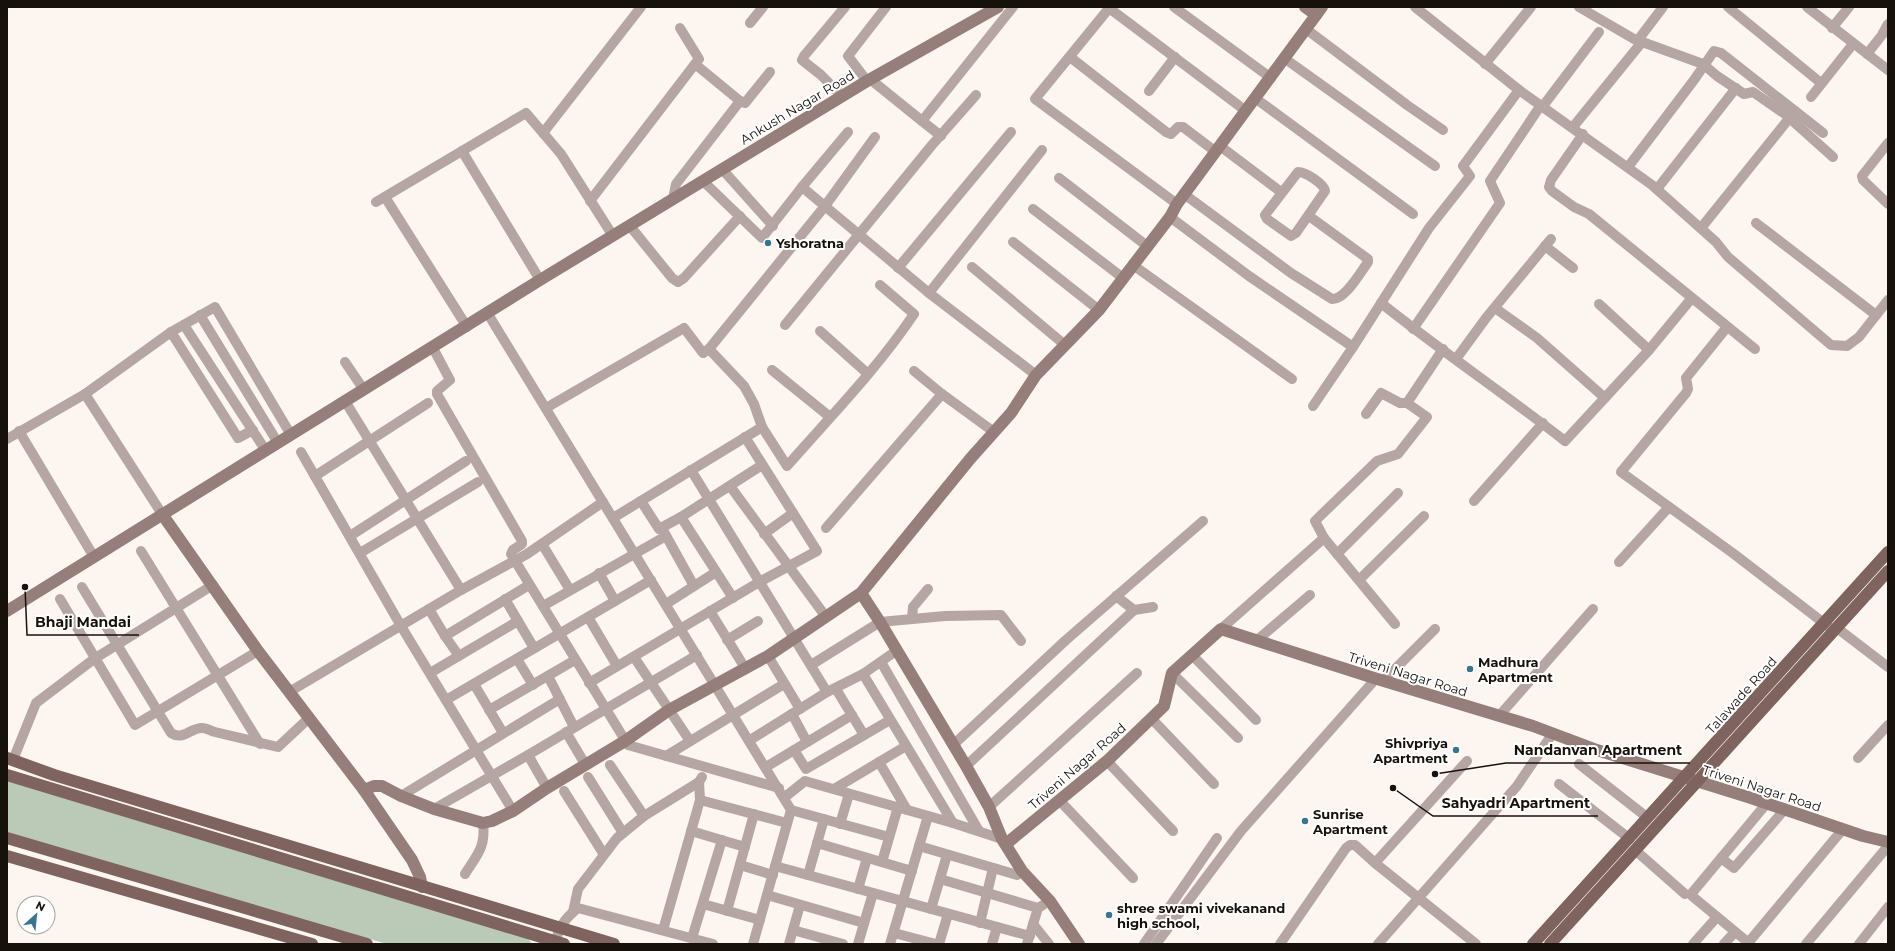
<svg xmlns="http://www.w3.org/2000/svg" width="1895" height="951" viewBox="0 0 1895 951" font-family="Montserrat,sans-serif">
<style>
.green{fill:#bacab7}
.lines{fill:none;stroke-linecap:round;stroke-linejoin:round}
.street{stroke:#b6a6a3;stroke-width:10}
.secondary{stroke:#967f7b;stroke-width:12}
.primary{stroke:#7e635f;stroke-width:12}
.poi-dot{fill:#3a758d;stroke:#fff;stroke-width:1.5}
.labels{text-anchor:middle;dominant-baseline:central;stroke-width:4;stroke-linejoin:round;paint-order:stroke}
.street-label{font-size:13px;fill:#17110c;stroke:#fff}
.poi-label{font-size:13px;font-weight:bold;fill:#17110c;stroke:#fff;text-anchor:start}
.leader{fill:none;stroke:#17110c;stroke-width:1.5}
.callout-dot{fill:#17110c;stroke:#fff;stroke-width:1.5}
.callout-label{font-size:14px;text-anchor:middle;font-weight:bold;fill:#17110c;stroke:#fff;stroke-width:4;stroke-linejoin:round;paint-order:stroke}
</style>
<rect width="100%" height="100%" fill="#fdf6f0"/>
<path class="green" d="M 7,780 L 528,938 L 532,944 L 387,944 L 7,834 Z"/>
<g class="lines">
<g class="street">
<path d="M 1110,7 L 1035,99 L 1177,204"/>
<path d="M 1174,7 L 1271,78"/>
<path d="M 1415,7 L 1519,90 L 1652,185 L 1716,242 L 1728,257 L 1831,345 L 1847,346 L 1859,337 L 1888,300"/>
<path d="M 1579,7 L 1634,39 L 1703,64 L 1717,76 L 1744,94 L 1753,92 L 1785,114 L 1833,157"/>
<path d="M 1728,7 L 1821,83"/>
<path d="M 1807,7 L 1888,70"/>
<path d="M 1109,8 L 1246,111"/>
<path d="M 750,23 L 763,7"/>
<path d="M 680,28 L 699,59 L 695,64"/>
<path d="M 1832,28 L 1849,7"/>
<path d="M 1306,29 L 1407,105 L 1443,130"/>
<path d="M 1638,40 L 1663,7"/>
<path d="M 1867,54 L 1882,35 L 1888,24"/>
<path d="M 1070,57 L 1166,132 L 1171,134 L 1178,127 L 1183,127 L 1216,152"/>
<path d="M 1284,58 L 1435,166"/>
<path d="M 1485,64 L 1531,7"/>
<path d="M 870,79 L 922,121 L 1013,7"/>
<path d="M 867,81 L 848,56 L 886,7"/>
<path d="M 1149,91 L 1175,57"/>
<path d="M 842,96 L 821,75 L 802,60 L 804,56 L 845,7"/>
<path d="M 1811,97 L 1853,44"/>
<path d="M 1255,98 L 1413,214"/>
<path d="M 740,101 L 745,103 L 770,72"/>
<path d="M 1543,106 L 1599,32"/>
<path d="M 1795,111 L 1823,133"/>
<path d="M 922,121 L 941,136"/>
<path d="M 1573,127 L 1642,42"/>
<path d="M 543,133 L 641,7"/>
<path d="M 1583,134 L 1551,180 L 1549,187 L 1552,191 L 1574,207 L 1589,214 L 1755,349"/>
<path d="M 1888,143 L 1862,176 L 1863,180 L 1888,204"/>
<path d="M 1220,146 L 1281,192"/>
<path d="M 462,151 L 540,280"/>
<path d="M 1628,167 L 1694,80 L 1714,51 L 1721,53 L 1795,111 L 1701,228"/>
<path d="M 722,169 L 773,226"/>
<path d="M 1298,172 C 1306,172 1324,184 1325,191 L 1296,233 L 1291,236 L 1267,219 L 1265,215 Z"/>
<path d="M 1059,178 L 1147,246"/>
<path d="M 703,181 L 762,238 L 802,187 L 848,132"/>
<path d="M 802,187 L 929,293 L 1036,375"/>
<path d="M 1657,189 L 1736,88"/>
<path d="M 1184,194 L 1291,273 L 1332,299 C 1345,300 1360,273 1368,262 L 1368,259 L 1309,216"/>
<path d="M 385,197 L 467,327"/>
<path d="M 590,201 L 695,64 L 740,101 L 676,184 L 673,199"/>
<path d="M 376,202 L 526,113 L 561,154 L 613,236"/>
<path d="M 1033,209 L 1123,278"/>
<path d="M 1170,217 L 1249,276 L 1353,347 L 1429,228 L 1470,176 L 1463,166 L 1519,90"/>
<path d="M 1756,223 L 1876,315"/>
<path d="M 630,226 L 672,278 L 678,282 L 684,278 L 740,216"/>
<path d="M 1013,242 L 1099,310"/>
<path d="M 1545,246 L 1573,268"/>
<path d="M 1133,265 L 1292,379"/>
<path d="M 972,267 L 1065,345"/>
<path d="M 898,268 L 1011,132"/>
<path d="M 929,293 L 1042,150"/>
<path d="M 1381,303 C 1441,351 1505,394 1565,441 L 1649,350 L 1691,299"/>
<path d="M 1599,304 L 1649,350"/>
<path d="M 1495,308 L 1537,338 L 1605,398"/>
<path d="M 488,314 L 791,810 L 753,944"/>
<path d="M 200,315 L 278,443"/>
<path d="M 184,325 L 266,451"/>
<path d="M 785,325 L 932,145 L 976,95"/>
<path d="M 1727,327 L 1686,378 L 1688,389 L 1686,393 L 1621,472 L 1734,554 L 1829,627"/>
<path d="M 1413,329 L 1500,203 L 1490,181 L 1541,105"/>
<path d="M 820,331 L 868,374"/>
<path d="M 171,332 L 238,438 L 253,430"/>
<path d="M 433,348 L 450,380 L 437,391 L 437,394 L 522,541 L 522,544 L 513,550 L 511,554 L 628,745 L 779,788"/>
<path d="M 709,349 L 825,206 L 875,137"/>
<path d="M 1456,359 L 1486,318 L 1551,239"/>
<path d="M 345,362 L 364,390"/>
<path d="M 772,370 L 830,417"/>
<path d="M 914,371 L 942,394 L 994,432"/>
<path d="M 85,394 L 162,514"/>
<path d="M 345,401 L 461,590"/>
<path d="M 1313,406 L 1353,347"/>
<path d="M 546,408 L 684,328 L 703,353 L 709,349 L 744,386 L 754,404 L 762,427 L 787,466 C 830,417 877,369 914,314 L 880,285"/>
<path d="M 1366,414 L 1381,393 L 1400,403 L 1407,403"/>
<path d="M 19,431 L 94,557"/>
<path d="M 7,439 L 85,394 L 171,332 L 215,307 L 291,435"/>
<path d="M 301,452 L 401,626 L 513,811"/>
<path d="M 691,470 L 827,692"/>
<path d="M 315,476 L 428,403"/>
<path d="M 730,486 L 826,617"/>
<path d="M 641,501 L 659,529 L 681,517 L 762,465"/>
<path d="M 1474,501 L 1543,423"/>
<path d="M 681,517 L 733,598"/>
<path d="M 613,518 L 762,427"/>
<path d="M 826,528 L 942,394"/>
<path d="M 664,532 L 694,586"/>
<path d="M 764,534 L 793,513"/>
<path d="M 350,536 L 466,461"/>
<path d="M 1324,538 L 1315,521 L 1377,461 L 1398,454 L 1427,417 L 1407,403 L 1443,349"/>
<path d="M 542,544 L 570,590"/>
<path d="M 141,551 L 260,744"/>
<path d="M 360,553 L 478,482"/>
<path d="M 1337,554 L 1398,493"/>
<path d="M 1619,562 L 1669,507"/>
<path d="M 599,573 L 615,601"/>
<path d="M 1359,580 L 1424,516"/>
<path d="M 82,587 L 171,733 C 183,741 190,728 202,728 C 207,728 211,731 215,732 L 278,747 L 309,718"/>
<path d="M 1116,596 L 1134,610 L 1153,607"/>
<path d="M 60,599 L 135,725 L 258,651"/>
<path d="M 505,599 L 534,648"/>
<path d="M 666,604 L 716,572"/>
<path d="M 543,606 L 666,536"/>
<path d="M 429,609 L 445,636 L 459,656"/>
<path d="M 710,611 L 745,668"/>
<path d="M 588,617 L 617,666"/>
<path d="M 912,619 L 913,607 L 928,589"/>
<path d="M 1837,628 L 1888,667"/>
<path d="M 1221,629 L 1324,538 L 1395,624"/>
<path d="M 445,636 L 529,585"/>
<path d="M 727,640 L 758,621"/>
<path d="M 1256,641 L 1310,595"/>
<path d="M 1192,655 L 1256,720"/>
<path d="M 768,656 L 800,709"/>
<path d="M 634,657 L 690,741"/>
<path d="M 517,659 L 533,685"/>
<path d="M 881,662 L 979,831"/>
<path d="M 811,665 L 880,622 L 945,616 L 1001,615 L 1021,641"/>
<path d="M 430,673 L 518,621"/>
<path d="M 1172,673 L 1238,738"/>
<path d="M 863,674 L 953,823"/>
<path d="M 548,676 L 574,727"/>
<path d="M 1383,681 L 1435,629"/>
<path d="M 589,683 L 761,581 L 817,551 L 745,437"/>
<path d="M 474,684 L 503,733"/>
<path d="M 836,689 L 864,735"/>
<path d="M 289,692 L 461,590 L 527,554 L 603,502"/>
<path d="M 446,700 L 651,580"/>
<path d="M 489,710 L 575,660"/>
<path d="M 792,714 L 807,742"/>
<path d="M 1499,716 L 1593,609"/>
<path d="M 1151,718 L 1214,784"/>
<path d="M 566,732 L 585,764"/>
<path d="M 750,740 L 827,692 L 863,674 L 896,651"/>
<path d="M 953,745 L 1066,640 L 1203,521"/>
<path d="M 794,750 L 806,769 L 890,720"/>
<path d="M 528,755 L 547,788"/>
<path d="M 666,756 L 784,684"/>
<path d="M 1858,758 L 1888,725"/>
<path d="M 13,760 L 36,703 L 94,659 L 213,585"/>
<path d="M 1107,761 L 1173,831"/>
<path d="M 1467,761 L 1375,863 L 1476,944"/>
<path d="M 879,762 L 907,810"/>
<path d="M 1579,764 L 1648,818"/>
<path d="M 610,765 L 644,816"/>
<path d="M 966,766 L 1134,610"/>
<path d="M 766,767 L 852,715"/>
<path d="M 588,777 L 623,833"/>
<path d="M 1559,784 L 1630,839"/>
<path d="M 834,789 L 906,746"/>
<path d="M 564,791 L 603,853"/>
<path d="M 401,796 L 560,699"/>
<path d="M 785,797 L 805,781 L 953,823 L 1002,839"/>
<path d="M 700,800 L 787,823"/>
<path d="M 1060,801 L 1133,878"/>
<path d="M 989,807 L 1137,673"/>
<path d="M 434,809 L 528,755 L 697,655"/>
<path d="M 791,810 L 889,837"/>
<path d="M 840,824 L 849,794"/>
<path d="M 691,831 L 745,847"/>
<path d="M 817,843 L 912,871"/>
<path d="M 919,846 L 1017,875 L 1022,871"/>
<path d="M 1635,850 L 1685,894"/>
<path d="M 1721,858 L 1734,868 L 1785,809"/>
<path d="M 882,862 L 898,807"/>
<path d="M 740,865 L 773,875"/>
<path d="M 775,866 L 1030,936"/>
<path d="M 465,874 C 477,855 486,847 483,823"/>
<path d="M 808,875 L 824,819"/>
<path d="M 940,879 L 1038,908"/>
<path d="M 858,889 L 867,858"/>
<path d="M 767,895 L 864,923"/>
<path d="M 703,904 L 760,920"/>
<path d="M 931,909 L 947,855"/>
<path d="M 727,911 L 754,814"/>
<path d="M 573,912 L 578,889 L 617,838 L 644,816 L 699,782"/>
<path d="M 980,923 L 993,868"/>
<path d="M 1033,924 L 1049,944"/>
<path d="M 663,930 L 700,800 L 699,782 L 702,777"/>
<path d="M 793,930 L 843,944"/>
<path d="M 894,933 L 936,944"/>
<path d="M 692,938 L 722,840"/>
<path d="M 1748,943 L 1843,829"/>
<path d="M 555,944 C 559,927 564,919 578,908 L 713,944"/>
<path d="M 789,944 L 800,905"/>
<path d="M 858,944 L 873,893"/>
<path d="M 890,944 L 928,816"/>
<path d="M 939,944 L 948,914"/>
<path d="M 992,944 L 997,927"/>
<path d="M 1027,944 L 1038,908 L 1043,905"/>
<path d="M 1144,944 L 1217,838"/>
<path d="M 1156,944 L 1241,831 L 1372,683 L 1374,678"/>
<path d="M 1280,944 L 1346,848 L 1350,845 L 1355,845 L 1375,863"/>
<path d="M 1378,944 L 1517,786 L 1553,733"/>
<path d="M 1693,944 L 1717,917"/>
<path d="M 1724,944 L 1735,932"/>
<path d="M 1750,944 L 1692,896 L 1692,893 L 1767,803"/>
<path d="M 1806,944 L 1888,846"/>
<path d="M 1859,944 L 1888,907"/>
</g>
<g class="secondary">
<path d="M 1305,7 L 1316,15"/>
<path d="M 162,514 L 258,651 L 364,790 L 412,860 L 420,877 L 422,887"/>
<path d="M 861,593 L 880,622 L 966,766 L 989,807 L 1002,839 L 1022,871 L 1050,901 L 1079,944"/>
<path d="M 7,611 L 540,280 L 867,81 L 998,7"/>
<path d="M 364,790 L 374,786 L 382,786 L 401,796 L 434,809 L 483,823 L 492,821 L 513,811 L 547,788 L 625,741 L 669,710 L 768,656 L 861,593 L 970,459 L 1011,413 L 1036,375 L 1099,310 L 1170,217 L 1177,204 L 1322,7"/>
<path d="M 1006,844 L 1107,761 L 1164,706 L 1172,673 L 1221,629 L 1374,678 L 1533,726 L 1597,750 L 1751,798 L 1863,836 L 1888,842"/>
</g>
<g class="primary">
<path d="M 7,758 L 54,775 L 614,944"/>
<path d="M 7,775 L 564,944"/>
<path d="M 7,838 L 367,944"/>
<path d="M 7,856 L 312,944"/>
<path d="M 1533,944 L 1888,552"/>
<path d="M 1550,944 L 1888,571"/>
</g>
</g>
<g class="poi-dot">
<circle cx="768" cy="243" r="4"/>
<circle cx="1470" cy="669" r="4"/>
<circle cx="1456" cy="750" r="4"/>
<circle cx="1305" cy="821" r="4"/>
<circle cx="1109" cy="915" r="4"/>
</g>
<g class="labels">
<g class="street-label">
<text transform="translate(797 107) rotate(-31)">Ankush Nagar Road</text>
<text transform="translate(1408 674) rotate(17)">Triveni Nagar Road</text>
<text transform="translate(1741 695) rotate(-48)">Talawade Road</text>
<text transform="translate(1077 766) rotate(-41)">Triveni Nagar Road</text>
<text transform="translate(1762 788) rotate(18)">Triveni Nagar Road</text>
</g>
<g class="poi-label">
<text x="776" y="243">Yshoratna</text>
<text x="1478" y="662">Madhura<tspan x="1478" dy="15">Apartment</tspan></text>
<text x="1448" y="743" text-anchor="end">Shivpriya<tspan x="1448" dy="15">Apartment</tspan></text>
<text x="1313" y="814">Sunrise<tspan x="1313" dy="15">Apartment</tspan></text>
<text x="1117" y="908">shree swami vivekanand<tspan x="1117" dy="15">high school,</tspan></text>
</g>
</g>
<path class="leader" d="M25 587L27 635H139M1435 774L1506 763H1690M1393 788L1433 816H1598"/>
<g class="callout-dot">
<circle cx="25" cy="587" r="4"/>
<circle cx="1435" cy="774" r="4"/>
<circle cx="1393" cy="788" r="4"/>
</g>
<g class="callout-label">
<text x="83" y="627">Bhaji Mandai</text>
<text x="1598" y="755">Nandanvan Apartment</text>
<text x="1516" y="808">Sahyadri Apartment</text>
</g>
<rect width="1895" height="951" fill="none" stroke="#17110c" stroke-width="16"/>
<g transform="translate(36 915) rotate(27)"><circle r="19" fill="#ffffff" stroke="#a2a09e"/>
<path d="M0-3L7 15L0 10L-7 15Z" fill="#3a758d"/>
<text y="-6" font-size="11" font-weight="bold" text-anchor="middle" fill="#17110c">N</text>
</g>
</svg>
